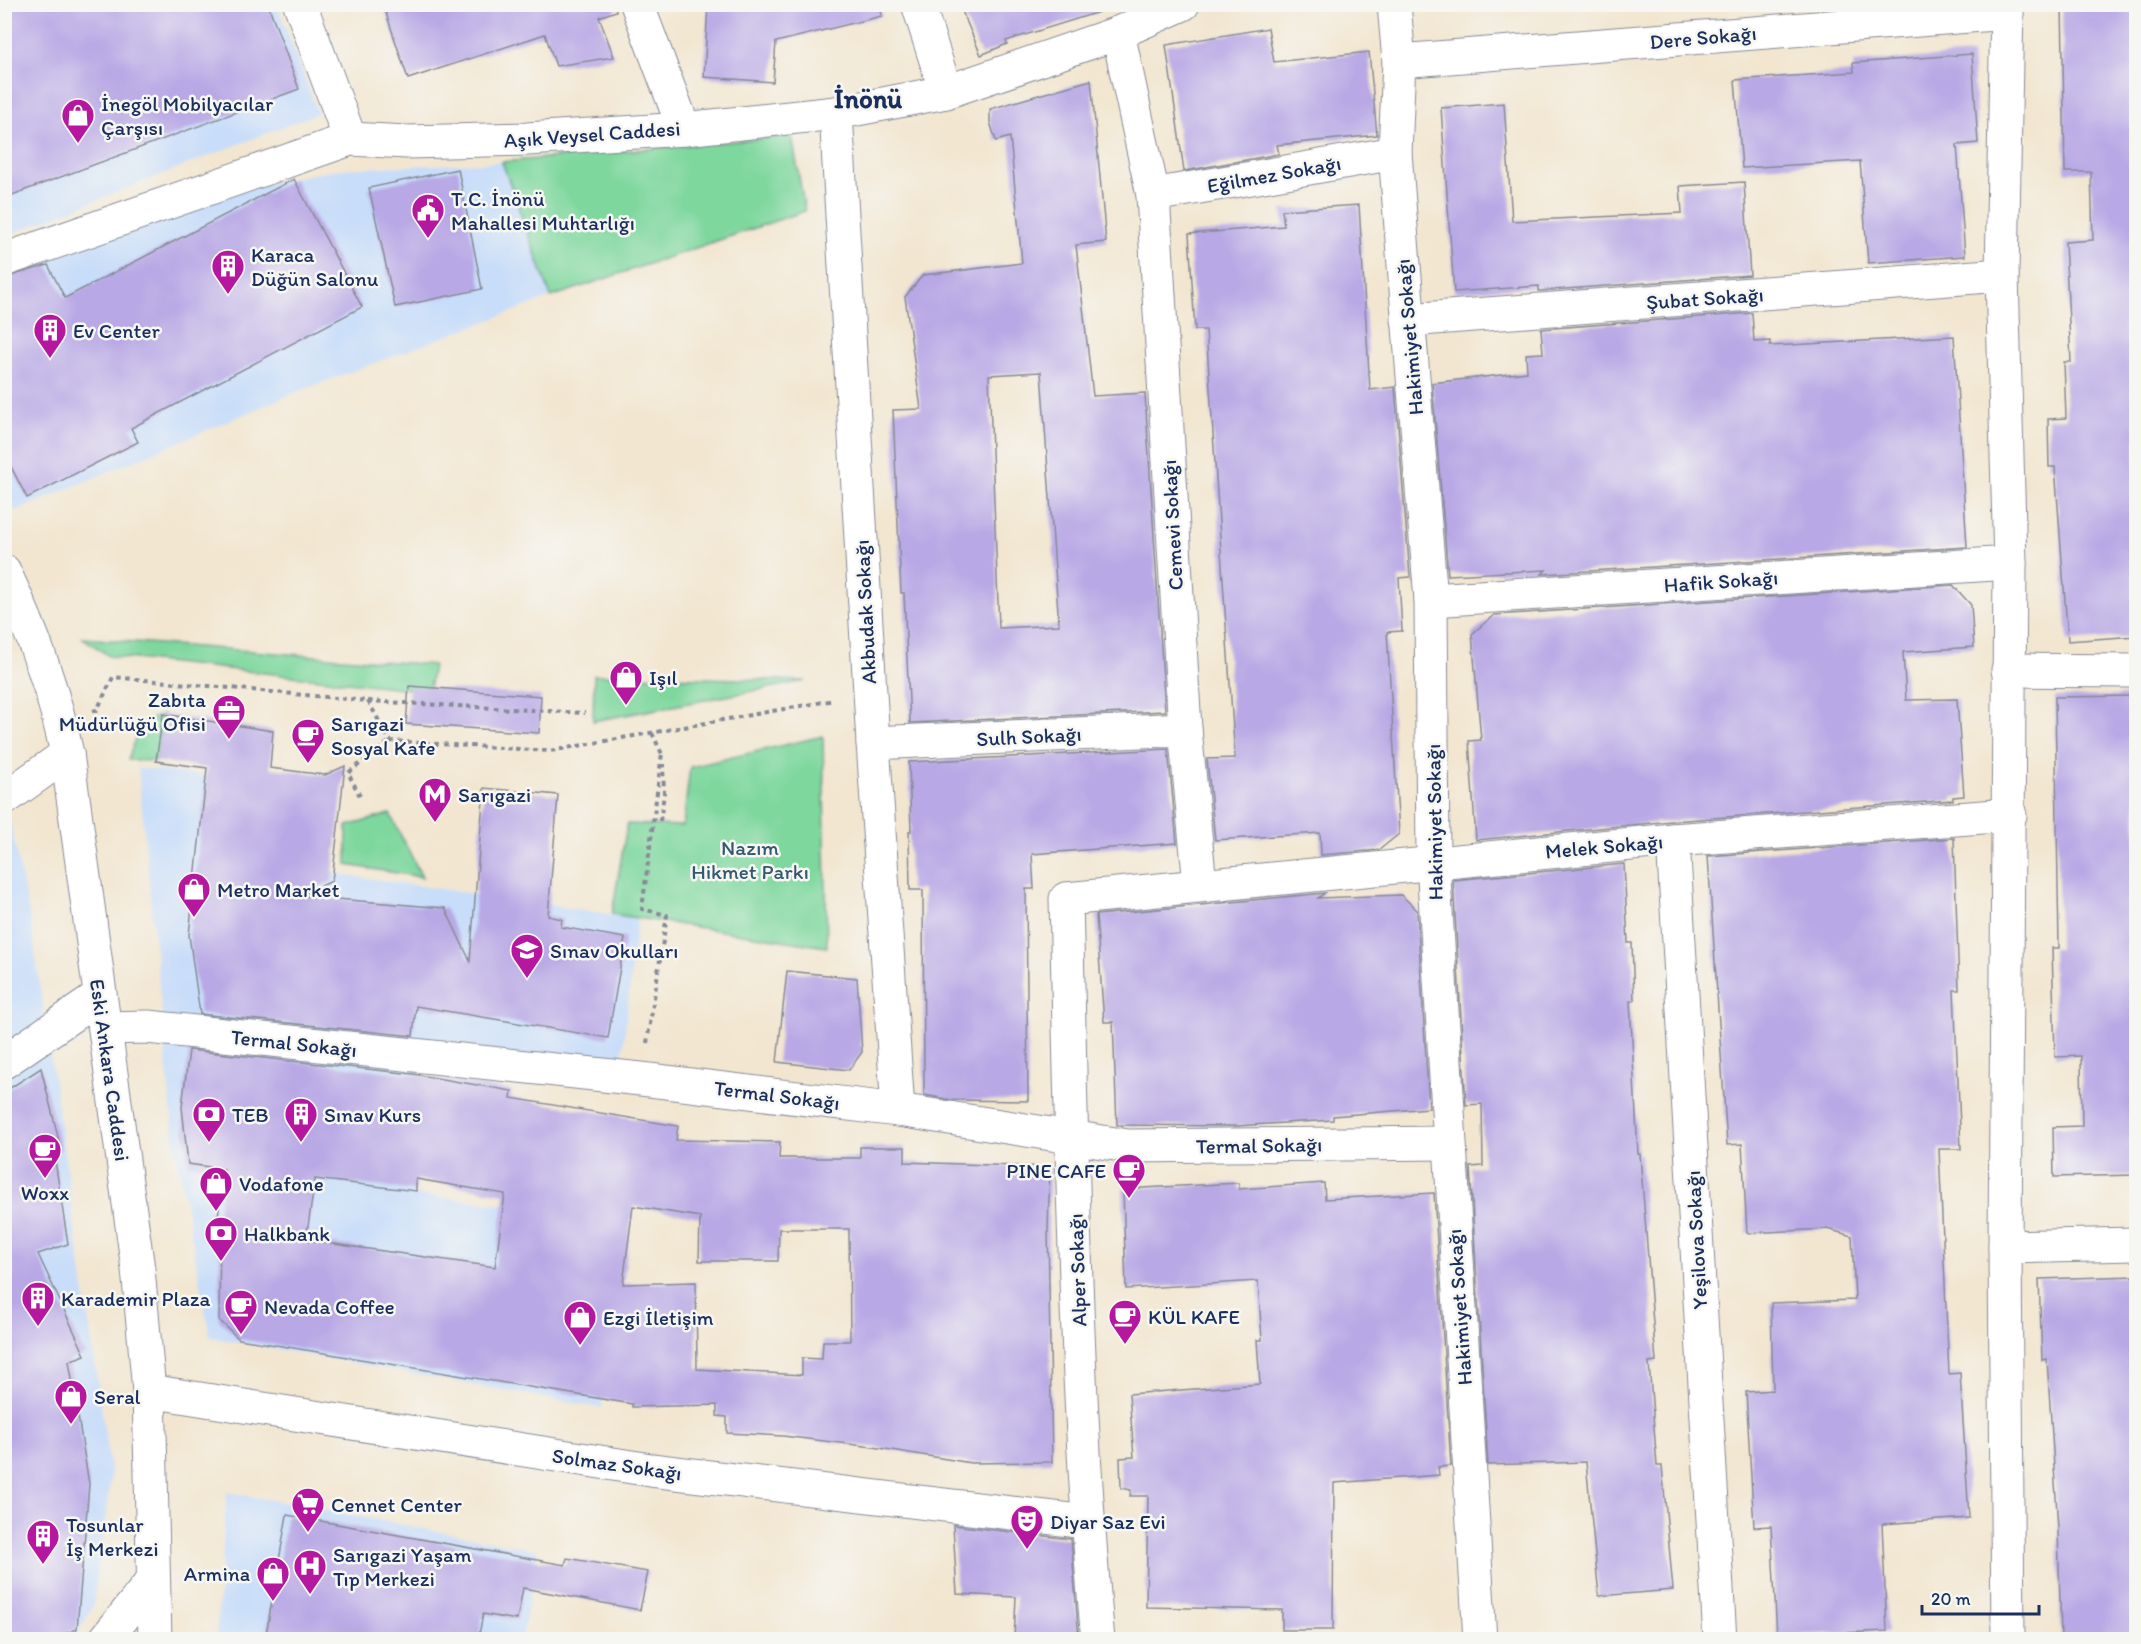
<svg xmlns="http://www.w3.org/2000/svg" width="2141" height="1644" viewBox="0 0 2141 1644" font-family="Itim,sans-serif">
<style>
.built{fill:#c8ddf9}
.green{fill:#7ed79d;stroke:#4c837e;stroke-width:1.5}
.building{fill:#b8a8e5;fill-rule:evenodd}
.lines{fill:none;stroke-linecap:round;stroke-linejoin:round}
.street-casing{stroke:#868a97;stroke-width:35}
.secondary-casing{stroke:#868a97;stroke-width:35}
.primary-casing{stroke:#868a97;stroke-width:35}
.path{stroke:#868a97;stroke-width:4;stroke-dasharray:4.5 4.5;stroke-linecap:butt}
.street{stroke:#fff;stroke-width:33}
.secondary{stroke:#fff;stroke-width:33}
.primary{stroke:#fff;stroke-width:33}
.labels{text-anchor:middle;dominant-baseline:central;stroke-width:5;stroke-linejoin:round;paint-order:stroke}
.street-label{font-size:21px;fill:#1b2f5e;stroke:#f6f6f2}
.poi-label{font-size:21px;fill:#1b2f5e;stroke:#f6f6f2;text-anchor:start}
.park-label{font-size:21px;fill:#34596e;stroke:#f6f6f2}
.district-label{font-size:27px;font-weight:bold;fill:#1b2f5e;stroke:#f6f6f2}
</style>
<rect width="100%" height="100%" fill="#f6f6f2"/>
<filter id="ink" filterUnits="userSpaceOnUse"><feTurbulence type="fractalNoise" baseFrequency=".0167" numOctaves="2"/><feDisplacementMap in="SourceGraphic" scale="12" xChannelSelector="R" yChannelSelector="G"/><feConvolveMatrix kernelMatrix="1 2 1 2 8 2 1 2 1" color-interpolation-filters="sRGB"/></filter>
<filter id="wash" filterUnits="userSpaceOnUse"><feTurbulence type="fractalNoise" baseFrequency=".008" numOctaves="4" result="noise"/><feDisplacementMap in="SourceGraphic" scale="24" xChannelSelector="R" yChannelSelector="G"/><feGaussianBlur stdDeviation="1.35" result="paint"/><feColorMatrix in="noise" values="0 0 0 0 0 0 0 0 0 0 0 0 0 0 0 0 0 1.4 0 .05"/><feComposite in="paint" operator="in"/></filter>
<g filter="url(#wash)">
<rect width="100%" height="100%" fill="#f2e6d0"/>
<g class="built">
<path d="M 5,5 L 277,5 L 318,113 L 5,236 Z"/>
<path d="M 502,162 L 551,297 L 294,393 L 15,511 L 4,487 L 4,276 L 220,193 L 338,169 Z"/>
<path d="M 138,768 L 313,789 L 311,870 L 637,918 L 620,1076 L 421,1041 L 413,1194 L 617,1218 L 602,1408 L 210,1337 L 174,1141 Z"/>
<path d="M 4,792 L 31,924 L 111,1475 L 93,1606 L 76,1636 L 69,1639 L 5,1639 Z"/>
<path d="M 227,1492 L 538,1550 L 522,1639 L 216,1640 Z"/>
</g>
<g class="green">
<path d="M 792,136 L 805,211 L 551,297 L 502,162 Z"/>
<path d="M 83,638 L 433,665 L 429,691 L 109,656 Z"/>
<path d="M 594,675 L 806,681 L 593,721 Z"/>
<path d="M 163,714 L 156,761 L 128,760 L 140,724 Z"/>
<path d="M 823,736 L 827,947 L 612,914 L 627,824 L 683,826 L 690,767 Z"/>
<path d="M 390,814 L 422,877 L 347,865 L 347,826 Z"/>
</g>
<g id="blocks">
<g class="building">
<path d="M 4,4 L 268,4 L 299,89 L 4,198 Z"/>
<path d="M 383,4 L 615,4 L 616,11 L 599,17 L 614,57 L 556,66 L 545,34 L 408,79 Z"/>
<path d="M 708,4 L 880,4 L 882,16 L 776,42 L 773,82 L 704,77 Z"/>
<path d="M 959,4 L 1098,4 L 1099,12 L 1006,41 L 1007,44 L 981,55 Z"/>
<path d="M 2062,4 L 2136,4 L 2136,636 L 2068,641 L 2055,467 L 2049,467 L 2048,419 L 2066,418 L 2064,362 L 2071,362 L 2065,242 L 2093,240 L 2091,172 L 2065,172 Z"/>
<path d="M 1268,28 L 1274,62 L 1369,52 L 1377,135 L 1277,145 L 1279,154 L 1184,171 L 1166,45 Z"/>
<path d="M 1972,54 L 1978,143 L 1957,145 L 1965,256 L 1868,263 L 1860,161 L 1742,168 L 1735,80 L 1854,72 L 1853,63 Z"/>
<path d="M 1091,80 L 1106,242 L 1076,245 L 1093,396 L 1145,393 L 1165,711 L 910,723 L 904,593 L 901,593 L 893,410 L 921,409 L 905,297 L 923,275 L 1022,263 L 1010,137 L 996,141 L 990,122 L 990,109 ZM 1041,372 L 1059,625 L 999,628 L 989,375 Z"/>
<path d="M 1504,103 L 1512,221 L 1682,213 L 1680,186 L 1744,182 L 1750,275 L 1539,291 L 1539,286 L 1454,292 L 1441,108 Z"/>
<path d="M 458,169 L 482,289 L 395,307 L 369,188 Z"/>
<path d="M 294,179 L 362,307 L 131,428 L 138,442 L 27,498 L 4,453 L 4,278 L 48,265 L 65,298 Z"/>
<path d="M 1359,205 L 1370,390 L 1395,387 L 1410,577 L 1399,578 L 1402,631 L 1387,632 L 1399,834 L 1379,850 L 1321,855 L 1320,833 L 1215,840 L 1207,759 L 1235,758 L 1206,330 L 1195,330 L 1189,234 L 1284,226 L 1282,210 Z"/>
<path d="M 1752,313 L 1754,342 L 1770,341 L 1770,346 L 1954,336 L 1967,547 L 1542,574 L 1546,570 L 1448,575 L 1432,383 L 1527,372 L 1526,354 L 1543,353 L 1541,329 Z"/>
<path d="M 1953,585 L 1971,605 L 1974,647 L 1903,652 L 1906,700 L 1957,699 L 1964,796 L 1953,797 L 1953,800 L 1672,821 L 1476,840 L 1469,741 L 1481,740 L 1472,634 L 1494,615 Z"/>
<path d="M 409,686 L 541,696 L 539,733 L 406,724 Z"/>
<path d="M 2136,696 L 2136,1175 L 2054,1177 L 2053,1127 L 2082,1126 L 2081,1056 L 2055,1057 L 2052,948 L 2059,948 L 2055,697 Z"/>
<path d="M 163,714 L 273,731 L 270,768 L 325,775 L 345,766 L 332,881 L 300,896 L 445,908 L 470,961 L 484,788 L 558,795 L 548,916 L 562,919 L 561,927 L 625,938 L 608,1038 L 416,1006 L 413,1036 L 200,1014 L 189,935 L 207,768 L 156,761 Z"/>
<path d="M 1168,749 L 1177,843 L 1032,854 L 1034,889 L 1026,889 L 1028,1101 L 952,1100 L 924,1095 L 923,890 L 910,890 L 909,831 L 911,831 L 909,762 Z"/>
<path d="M 1954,838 L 1959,990 L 1954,990 L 1961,1149 L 1939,1149 L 1949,1374 L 1960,1373 L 1969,1518 L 1882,1524 L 1887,1631 L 1777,1636 L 1771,1526 L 1754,1527 L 1746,1392 L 1773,1390 L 1771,1303 L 1855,1300 L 1852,1236 L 1827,1229 L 1747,1233 L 1742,1144 L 1727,1145 L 1708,856 Z"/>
<path d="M 1624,864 L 1628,943 L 1632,943 L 1634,1001 L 1630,1001 L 1638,1154 L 1640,1154 L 1656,1362 L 1649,1363 L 1657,1466 L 1662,1466 L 1673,1590 L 1599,1596 L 1586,1462 L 1488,1465 L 1470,1167 L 1483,1166 L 1482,1104 L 1466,1105 L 1453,880 Z"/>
<path d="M 1325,893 L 1318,898 L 1401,895 L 1417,910 L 1429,1108 L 1333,1116 L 1333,1120 L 1236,1126 L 1117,1125 L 1113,1022 L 1104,1022 L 1096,915 Z"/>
<path d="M 787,971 L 857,978 L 862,1052 L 849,1070 L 777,1062 Z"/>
<path d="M 189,1050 L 413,1074 L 512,1091 L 511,1098 L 678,1126 L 676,1140 L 780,1142 L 779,1158 L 860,1158 L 860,1147 L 905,1147 L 905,1162 L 1050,1167 L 1048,1229 L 1052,1462 L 971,1463 L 873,1447 L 783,1436 L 727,1433 L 727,1417 L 717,1416 L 717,1405 L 632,1407 L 632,1404 L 239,1339 L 219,1320 L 220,1224 L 217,1224 L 224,1169 L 188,1164 L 182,1107 ZM 315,1179 L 416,1191 L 416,1179 L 505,1194 L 495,1267 L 306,1240 ZM 633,1206 L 700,1217 L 699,1261 L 778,1261 L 779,1229 L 849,1229 L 850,1341 L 823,1341 L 822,1359 L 802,1358 L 802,1375 L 697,1369 L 696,1282 L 623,1284 Z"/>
<path d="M 41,1068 L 61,1149 L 54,1154 L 68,1244 L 38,1254 L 85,1355 L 69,1361 L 89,1484 L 77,1629 L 50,1640 L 4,1640 L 4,1092 Z"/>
<path d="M 1239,1183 L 1239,1189 L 1324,1183 L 1325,1199 L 1434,1193 L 1451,1466 L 1438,1467 L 1439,1475 L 1334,1483 L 1333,1630 L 1282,1630 L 1282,1610 L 1146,1607 L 1148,1496 L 1130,1496 L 1131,1490 L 1121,1488 L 1120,1458 L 1134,1457 L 1129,1394 L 1260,1384 L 1257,1340 L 1262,1340 L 1258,1281 L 1126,1289 L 1123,1189 Z"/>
<path d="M 2136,1276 L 2136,1640 L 2061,1640 L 2058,1528 L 2047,1359 L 2042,1360 L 2039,1279 Z"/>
<path d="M 287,1515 L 565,1565 L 567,1558 L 648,1572 L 640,1610 L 523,1588 L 517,1620 L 483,1614 L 478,1640 L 265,1640 Z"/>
<path d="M 953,1525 L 1071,1539 L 1079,1640 L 1014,1640 L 1016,1597 L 957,1594 Z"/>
</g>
</g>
</g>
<g filter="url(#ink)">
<use href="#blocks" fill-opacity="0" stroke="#868a97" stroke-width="1.5"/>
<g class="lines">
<defs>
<g id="street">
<path d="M 300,4 L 350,139"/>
<path d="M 637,4 L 684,129"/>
<path d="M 918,4 L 946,92"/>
<path d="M 1394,4 L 1399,61 L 1395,153 L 1431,600 L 1433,862 L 1480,1640"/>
<path d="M 2007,4 L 2002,275 L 2010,563 L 2005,1247 L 2008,1640"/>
<path d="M 1118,33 L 1153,195 L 1185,729 L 1200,885"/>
<path d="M 1399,61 L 2007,13"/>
<path d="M 836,113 L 873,743 L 898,1110"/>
<path d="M 1153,195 L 1395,153"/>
<path d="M 1408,320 L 2002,275"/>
<path d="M 1431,600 L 2010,563"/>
<path d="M 2008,670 L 2136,671"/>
<path d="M 873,743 L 1185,729"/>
<path d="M 4,799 L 67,754"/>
<path d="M 1673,840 L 1720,1640"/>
<path d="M 105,1028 L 148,1027 L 641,1079 L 898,1110 L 1128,1146 L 1449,1143"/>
<path d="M 4,1062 L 100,996"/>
<path d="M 2005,1247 L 2136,1244"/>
<path d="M 149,1391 L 651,1470 L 1087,1522"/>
<path d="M 1098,1640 C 1075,1394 1072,1146 1066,899 L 1673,840 L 2010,815"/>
</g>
<path id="secondary" d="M 4,260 L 350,139 L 407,142 L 527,139 L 684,129 L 836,113 L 946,92 L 1118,33 L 1183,4"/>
<g id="primary">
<path d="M 4,571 C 32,630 54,690 67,754 L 138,1269 L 149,1391 L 155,1640"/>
<path d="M 105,1640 L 152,1581"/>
</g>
</defs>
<use href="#street" class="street-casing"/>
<use href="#secondary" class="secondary-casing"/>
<use href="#primary" class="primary-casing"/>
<g class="path">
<path d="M 368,701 L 390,741 L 550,751 L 834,700"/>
<path d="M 93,711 L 97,710 L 113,677 L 368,701 L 585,713"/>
<path d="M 652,733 L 662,754"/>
<path d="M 360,796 L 348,773 L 390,741"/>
<path d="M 660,821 L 664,794 L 663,764"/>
<path d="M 647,1043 L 667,915 L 642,909 L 662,753"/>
</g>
<use href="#street" class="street"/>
<use href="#secondary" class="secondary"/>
<use href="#primary" class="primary"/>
</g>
</g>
<defs>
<symbol id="shop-pin" viewBox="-11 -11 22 30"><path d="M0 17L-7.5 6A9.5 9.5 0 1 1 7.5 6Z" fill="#b5179e" stroke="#f6f6f2"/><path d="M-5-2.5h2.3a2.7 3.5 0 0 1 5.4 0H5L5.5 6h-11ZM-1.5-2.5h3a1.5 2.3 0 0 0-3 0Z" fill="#fff"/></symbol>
<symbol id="civic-pin" viewBox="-11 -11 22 30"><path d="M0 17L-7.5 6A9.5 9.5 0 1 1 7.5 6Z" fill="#b5179e" stroke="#f6f6f2"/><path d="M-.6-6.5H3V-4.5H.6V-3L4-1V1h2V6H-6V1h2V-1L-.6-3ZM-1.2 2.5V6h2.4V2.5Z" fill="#fff"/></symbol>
<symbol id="building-pin" viewBox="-11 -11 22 30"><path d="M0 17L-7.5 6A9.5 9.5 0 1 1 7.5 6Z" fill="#b5179e" stroke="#f6f6f2"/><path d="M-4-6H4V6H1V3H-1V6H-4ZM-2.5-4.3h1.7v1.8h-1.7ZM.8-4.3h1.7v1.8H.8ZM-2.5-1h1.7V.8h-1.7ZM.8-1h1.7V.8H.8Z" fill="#fff"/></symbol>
<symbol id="office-pin" viewBox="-11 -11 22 30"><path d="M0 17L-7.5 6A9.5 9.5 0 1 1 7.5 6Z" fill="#b5179e" stroke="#f6f6f2"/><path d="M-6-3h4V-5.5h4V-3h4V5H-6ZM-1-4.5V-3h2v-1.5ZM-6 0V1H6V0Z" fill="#fff"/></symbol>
<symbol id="cafe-pin" viewBox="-11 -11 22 30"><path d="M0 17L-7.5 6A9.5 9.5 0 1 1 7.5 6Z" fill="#b5179e" stroke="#f6f6f2"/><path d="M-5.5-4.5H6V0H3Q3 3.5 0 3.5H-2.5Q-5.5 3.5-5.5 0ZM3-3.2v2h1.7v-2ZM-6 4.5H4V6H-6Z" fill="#fff"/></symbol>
<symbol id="metro-pin" viewBox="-11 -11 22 30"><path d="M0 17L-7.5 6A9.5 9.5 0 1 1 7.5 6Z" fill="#b5179e" stroke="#f6f6f2"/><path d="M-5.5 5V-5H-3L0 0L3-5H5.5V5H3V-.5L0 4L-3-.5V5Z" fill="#fff"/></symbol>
<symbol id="school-pin" viewBox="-11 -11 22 30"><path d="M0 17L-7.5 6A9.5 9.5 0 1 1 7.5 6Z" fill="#b5179e" stroke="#f6f6f2"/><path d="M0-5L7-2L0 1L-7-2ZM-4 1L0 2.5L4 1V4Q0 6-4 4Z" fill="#fff"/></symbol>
<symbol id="bank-pin" viewBox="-11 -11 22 30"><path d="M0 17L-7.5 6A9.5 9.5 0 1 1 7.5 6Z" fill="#b5179e" stroke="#f6f6f2"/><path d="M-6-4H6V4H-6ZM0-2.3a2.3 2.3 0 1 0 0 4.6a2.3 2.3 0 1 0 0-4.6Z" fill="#fff"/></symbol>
<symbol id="supermarket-pin" viewBox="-11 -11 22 30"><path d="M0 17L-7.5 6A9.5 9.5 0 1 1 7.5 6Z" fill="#b5179e" stroke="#f6f6f2"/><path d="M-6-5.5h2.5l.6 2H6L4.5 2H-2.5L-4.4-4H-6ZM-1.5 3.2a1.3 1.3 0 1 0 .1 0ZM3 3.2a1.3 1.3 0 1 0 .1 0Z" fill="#fff"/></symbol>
<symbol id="theatre-pin" viewBox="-11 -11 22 30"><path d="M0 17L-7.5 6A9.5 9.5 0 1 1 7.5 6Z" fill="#b5179e" stroke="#f6f6f2"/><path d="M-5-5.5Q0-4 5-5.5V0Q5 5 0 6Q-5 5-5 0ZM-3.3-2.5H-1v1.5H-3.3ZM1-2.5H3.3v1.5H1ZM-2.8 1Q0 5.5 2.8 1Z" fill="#fff"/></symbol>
<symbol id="hospital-pin" viewBox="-11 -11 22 30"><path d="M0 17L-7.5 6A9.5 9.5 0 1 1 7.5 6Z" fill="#b5179e" stroke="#f6f6f2"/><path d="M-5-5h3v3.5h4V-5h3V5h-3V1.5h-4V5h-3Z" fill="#fff"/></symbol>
</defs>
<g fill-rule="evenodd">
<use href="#shop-pin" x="59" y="96" width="38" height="52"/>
<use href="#civic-pin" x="409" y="191" width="38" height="52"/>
<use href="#building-pin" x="209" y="247" width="38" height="52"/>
<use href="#building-pin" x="31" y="311" width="38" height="52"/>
<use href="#shop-pin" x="607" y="658" width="38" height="52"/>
<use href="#office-pin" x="210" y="692" width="38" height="52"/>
<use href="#cafe-pin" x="289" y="716" width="38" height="52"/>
<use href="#metro-pin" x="416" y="775" width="38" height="52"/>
<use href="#shop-pin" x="175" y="870" width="38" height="52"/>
<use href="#school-pin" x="508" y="931" width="38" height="52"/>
<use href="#bank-pin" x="190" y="1095" width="38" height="52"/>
<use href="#building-pin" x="282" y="1095" width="38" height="52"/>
<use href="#cafe-pin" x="26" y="1131" width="38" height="52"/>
<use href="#cafe-pin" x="1110" y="1151" width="38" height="52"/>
<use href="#shop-pin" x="197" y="1164" width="38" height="52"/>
<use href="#bank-pin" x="202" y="1214" width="38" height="52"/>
<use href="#building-pin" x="19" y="1279" width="38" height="52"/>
<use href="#cafe-pin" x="222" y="1287" width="38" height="52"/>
<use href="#cafe-pin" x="1106" y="1297" width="38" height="52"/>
<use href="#shop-pin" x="561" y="1298" width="38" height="52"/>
<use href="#shop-pin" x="52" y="1377" width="38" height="52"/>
<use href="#supermarket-pin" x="289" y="1485" width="38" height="52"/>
<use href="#theatre-pin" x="1008" y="1502" width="38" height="52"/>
<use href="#building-pin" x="24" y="1517" width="38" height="52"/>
<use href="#hospital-pin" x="291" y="1547" width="38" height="52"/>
<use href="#shop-pin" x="254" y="1554" width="38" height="52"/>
</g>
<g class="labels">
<g class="street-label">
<text transform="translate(1703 37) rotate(-5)">Dere Sokağı</text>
<text transform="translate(592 134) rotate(-4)">Aşık Veysel Caddesi</text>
<text transform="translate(1274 174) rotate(-10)">Eğilmez Sokağı</text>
<text transform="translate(1705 298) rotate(-4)">Şubat Sokağı</text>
<text transform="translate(1409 337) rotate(-95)">Hakimiyet Sokağı</text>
<text transform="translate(1172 525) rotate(-93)">Cemevi Sokağı</text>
<text transform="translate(1721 581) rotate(-4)">Hafik Sokağı</text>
<text transform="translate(865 612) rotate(-93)">Akbudak Sokağı</text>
<text transform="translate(1029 736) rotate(-3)">Sulh Sokağı</text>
<text transform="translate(1434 822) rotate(-91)">Hakimiyet Sokağı</text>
<text transform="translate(1604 846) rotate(-5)">Melek Sokağı</text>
<text transform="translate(294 1043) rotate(6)">Termal Sokağı</text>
<text transform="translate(110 1070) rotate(82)">Eski Ankara Caddesi</text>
<text transform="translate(777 1095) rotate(7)">Termal Sokağı</text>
<text transform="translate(1259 1145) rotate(-1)">Termal Sokağı</text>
<text transform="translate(1696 1240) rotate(-93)">Yeşilova Sokağı</text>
<text transform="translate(1077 1270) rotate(-92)">Alper Sokağı</text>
<text transform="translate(1459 1307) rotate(-94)">Hakimiyet Sokağı</text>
<text transform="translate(617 1464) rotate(8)">Solmaz Sokağı</text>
</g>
<g class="poi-label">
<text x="101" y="103">İnegöl Mobilyacılar<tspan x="101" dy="24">Çarşısı</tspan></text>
<text x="451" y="198">T.C. İnönü<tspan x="451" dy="24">Mahallesi Muhtarlığı</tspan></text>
<text x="251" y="254">Karaca<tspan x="251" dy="24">Düğün Salonu</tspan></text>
<text x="73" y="330">Ev Center</text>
<text x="649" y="677">Işıl</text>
<text x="206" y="699" text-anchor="end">Zabıta<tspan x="206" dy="24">Müdürlüğü Ofisi</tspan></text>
<text x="331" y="723">Sarıgazi<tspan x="331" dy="24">Sosyal Kafe</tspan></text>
<text x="458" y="794">Sarıgazi</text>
<text x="217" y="889">Metro Market</text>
<text x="550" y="950">Sınav Okulları</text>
<text x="232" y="1114">TEB</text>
<text x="324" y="1114">Sınav Kurs</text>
<text x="1106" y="1170" text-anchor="end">PINE CAFE</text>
<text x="239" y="1183">Vodafone</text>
<text x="45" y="1192" text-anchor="middle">Woxx</text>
<text x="244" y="1233">Halkbank</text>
<text x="61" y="1298">Karademir Plaza</text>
<text x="264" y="1306">Nevada Coffee</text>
<text x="1148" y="1316">KÜL KAFE</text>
<text x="603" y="1317">Ezgi İletişim</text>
<text x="94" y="1396">Seral</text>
<text x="331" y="1504">Cennet Center</text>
<text x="1050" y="1521">Diyar Saz Evi</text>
<text x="66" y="1524">Tosunlar<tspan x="66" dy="24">İş Merkezi</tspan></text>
<text x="333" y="1554">Sarıgazi Yaşam<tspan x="333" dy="24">Tıp Merkezi</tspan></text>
<text x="250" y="1573" text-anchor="end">Armina</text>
</g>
<g class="park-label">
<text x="750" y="847">Nazım<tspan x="750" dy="24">Hikmet Parkı</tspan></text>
</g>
<g class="district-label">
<text x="868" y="98">İnönü</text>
</g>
</g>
<rect width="2141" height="1644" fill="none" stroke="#f6f6f2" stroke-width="24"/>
<path d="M1922 1605v9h117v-9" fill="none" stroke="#1b2f5e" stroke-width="3"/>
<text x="1931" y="1605" font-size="18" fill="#1b2f5e" stroke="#f6f6f2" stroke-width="4.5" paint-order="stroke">20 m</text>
</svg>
